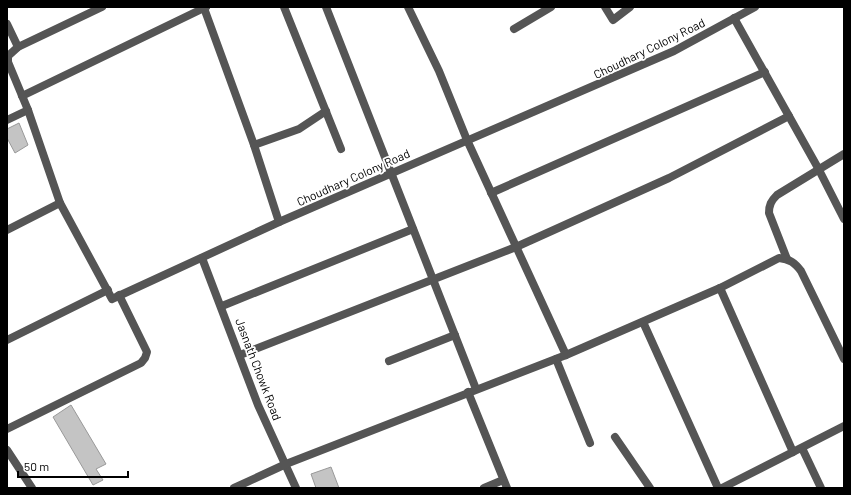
<svg xmlns="http://www.w3.org/2000/svg" width="851" height="495" viewBox="0 0 851 495" font-family="Barlow,sans-serif">
<style>
.building{fill:#c4c4c4;stroke:#999}
.lines{fill:none;stroke-linecap:round;stroke-linejoin:round}
.street{stroke:#555;stroke-width:8}
.labels{text-anchor:middle;dominant-baseline:central;stroke-width:3.5;stroke-linejoin:round;paint-order:stroke}
.street-label{font-size:12px;fill:#000;stroke:#fff}
</style>
<rect width="100%" height="100%" fill="#fff"/>
<g class="building">
<path d="M 19,123 L 28,145 L 15,153 L 7,138 L 7,129 Z"/>
<path d="M 71,405 L 106,464 L 96,469 L 103,480 L 93,485 L 53,417 Z"/>
<path d="M 331,467 L 339,488 L 316,488 L 311,474 Z"/>
</g>
<g class="lines">
<g class="street">
<path d="M 284,7 L 341,149"/>
<path d="M 326,7 L 476,389"/>
<path d="M 408,7 L 439,71 L 467,140 L 566,355"/>
<path d="M 605,7 L 613,20 L 630,7"/>
<path d="M 204,8 L 254,145 L 279,222"/>
<path d="M 734,18 L 818,168 L 844,219"/>
<path d="M 7,24 L 18,47"/>
<path d="M 514,29 L 551,7"/>
<path d="M 22,96 L 206,7"/>
<path d="M 7,120 L 28,110"/>
<path d="M 254,145 L 299,129 L 326,111"/>
<path d="M 491,193 L 765,72"/>
<path d="M 60,203 L 28,110 L 8,62 L 8,56 L 18,47 L 102,7"/>
<path d="M 7,230 L 60,203 L 112,299 L 279,222 L 674,51 L 755,7"/>
<path d="M 202,258 L 258,405 L 296,488"/>
<path d="M 787,259 L 769,213 C 769,205 771,201 777,195 L 844,154"/>
<path d="M 720,288 L 793,452"/>
<path d="M 222,306 L 413,229"/>
<path d="M 643,322 L 718,488"/>
<path d="M 7,340 L 108,290"/>
<path d="M 240,355 L 516,247 L 669,178 L 789,116"/>
<path d="M 556,359 L 590,443"/>
<path d="M 389,361 L 455,335"/>
<path d="M 468,392 L 507,488"/>
<path d="M 7,429 L 141,363 L 145,358 L 147,352 L 119,295"/>
<path d="M 615,437 L 650,488"/>
<path d="M 802,448 L 821,488"/>
<path d="M 7,450 L 32,488"/>
<path d="M 234,488 L 286,464 L 566,355 L 720,288 L 779,258 C 790,259 795,263 801,271 L 844,359"/>
<path d="M 484,488 L 503,480"/>
<path d="M 722,488 L 844,426"/>
</g>
</g>
<g class="labels">
<g class="street-label">
<text transform="translate(649 48) rotate(-26)">Choudhary Colony Road</text>
<text transform="translate(353 177) rotate(-24)">Choudhary Colony Road</text>
<text transform="translate(259 369) rotate(69)">Jasnath Chowk Road</text>
</g>
</g>
<rect width="851" height="495" fill="none" stroke="#000000" stroke-width="16"/>
<path d="M18 471v6h110v-6" fill="none" stroke="#000000" stroke-width="2"/>
<text x="24" y="471" font-size="12" fill="#000000" stroke="#ffffff" stroke-width="3" paint-order="stroke">50 m</text>
</svg>
